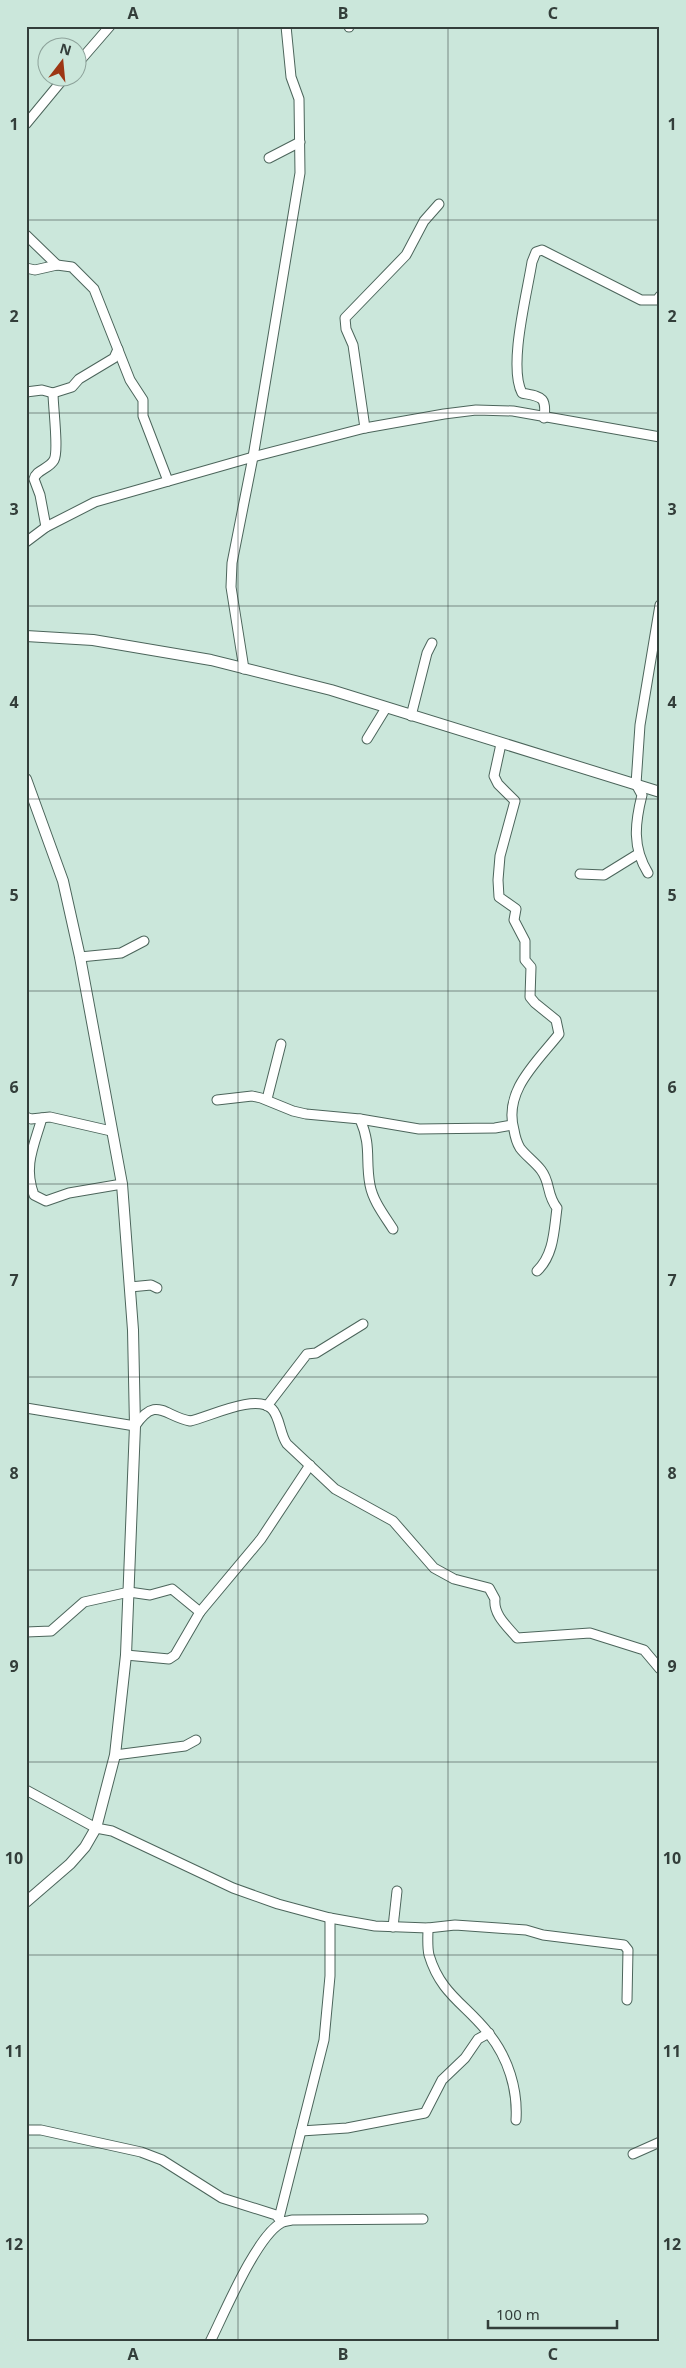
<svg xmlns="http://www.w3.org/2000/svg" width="686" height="2368" viewBox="0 0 686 2368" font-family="'Noto Sans',sans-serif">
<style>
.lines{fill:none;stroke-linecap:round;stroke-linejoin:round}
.minor-casing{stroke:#4c655b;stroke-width:11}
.tertiary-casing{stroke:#4c655b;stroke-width:12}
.minor{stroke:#fff;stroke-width:9}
.tertiary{stroke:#fff;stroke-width:10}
.grid{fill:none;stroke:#333e3a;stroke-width:1;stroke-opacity:0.55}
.neatline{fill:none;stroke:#333e3a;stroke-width:2}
.grid-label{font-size:16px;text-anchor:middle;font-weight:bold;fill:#333e3a}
</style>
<rect width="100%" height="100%" fill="#cbe7db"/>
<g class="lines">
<defs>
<g id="minor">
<path d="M 349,26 L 349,27"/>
<path d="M 78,63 L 110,26"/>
<path d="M 26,124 L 64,78"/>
<path d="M 269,158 L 300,142"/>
<path d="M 26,235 L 57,265"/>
<path d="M 26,268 L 35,270 L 57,265 L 72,267 L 94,289 L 130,380 L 143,400 L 143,416 L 168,481"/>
<path d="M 26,392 L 42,390 L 53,393 L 72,387 L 79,379 L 114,358 L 118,349"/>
<path d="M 544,418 C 547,396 541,397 522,393 C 508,366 527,294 532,262 L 536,252 L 542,250 L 641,300 L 657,300 L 660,296"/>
<path d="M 365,428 L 353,345 L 346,329 L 345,318 L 406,255 L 424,221 L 439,204"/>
<path d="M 46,527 L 40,495 L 34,479 C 36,470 49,469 54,460 C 59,451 53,407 53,393"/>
<path d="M 26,542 L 46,527 L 95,502 L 253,457 L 365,428 L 444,414 L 476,410 L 513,411 L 660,437"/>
<path d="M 244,669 L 231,587 L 232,563 L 253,457 L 300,173 L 299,99 L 291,77 L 286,26"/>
<path d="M 411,716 L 427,653 L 432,643"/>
<path d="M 367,739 L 386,708"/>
<path d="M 501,744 L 494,776 L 498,784 L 515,801 L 500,856 L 498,880 L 499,897 L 516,909 L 514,920 L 525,941 L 525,960 L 531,967 L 530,997 L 535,1003 L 556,1020 L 559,1034 C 537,1062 503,1091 514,1130 C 515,1136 517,1143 520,1148 C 526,1156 535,1162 541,1170 C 551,1183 546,1194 557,1208 C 554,1230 554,1255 537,1271"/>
<path d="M 648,873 C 632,847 635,823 642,795 L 636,784 L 640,725 L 660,605"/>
<path d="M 580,874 L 604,875 L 638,854"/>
<path d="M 80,957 L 121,953 L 144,941"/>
<path d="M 267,1099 L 281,1044"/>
<path d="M 217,1100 L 252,1096 L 261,1098 L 293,1111 L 306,1114 L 360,1119 L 419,1129 L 495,1128 L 512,1125"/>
<path d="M 26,1117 L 31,1119 L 50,1117 L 111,1131"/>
<path d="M 42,1118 C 34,1146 23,1166 34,1195 L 46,1201 L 69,1193 L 122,1184"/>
<path d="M 360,1119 C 372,1147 365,1159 370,1185 C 373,1201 384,1215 393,1229"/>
<path d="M 130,1287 L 151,1285 L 157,1288"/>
<path d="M 267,1406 L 307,1354 L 316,1353 L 363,1324"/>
<path d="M 26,1408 L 135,1426 C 156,1395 164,1416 190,1421 C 209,1417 256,1393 272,1409 C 280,1417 280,1435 287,1444 L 335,1489 L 393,1521 L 434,1568 L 454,1579 L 489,1588 L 495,1599 C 493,1615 508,1627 517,1638 L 590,1633 L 644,1650 L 660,1669"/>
<path d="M 26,1632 L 51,1631 L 84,1602 L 129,1592 L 150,1595 L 172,1589 L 200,1612 L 261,1539 L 310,1465"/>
<path d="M 126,1655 L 169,1659 L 175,1655 L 200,1612"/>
<path d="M 115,1755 L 185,1746 L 196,1740"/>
<path d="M 26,1790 L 96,1828 L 112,1831 L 233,1888 L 278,1904 L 330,1918 L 375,1926 L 428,1928 L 455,1925 L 526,1930 L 543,1935 L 624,1945 L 628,1950 L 627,2000"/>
<path d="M 393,1927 L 397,1891"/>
<path d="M 428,1928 C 428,1936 427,1947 429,1955 C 441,1995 466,2004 489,2034 C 508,2058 518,2089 516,2120"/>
<path d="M 26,2130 L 41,2130 L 141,2152 L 162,2160 L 222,2198 L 276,2215 L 281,2221"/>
<path d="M 301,2131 L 347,2128 L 425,2113 L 442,2080 L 465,2058 L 478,2039 L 489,2033"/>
<path d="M 633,2154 L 660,2142"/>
<path d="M 279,2218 L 324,2040 L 330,1976 L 330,1918"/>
<path d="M 210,2342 C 224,2314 256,2237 281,2223 C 284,2221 289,2221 292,2220 L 423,2219"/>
</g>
<g id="tertiary">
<path d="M 26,636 L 93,640 L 211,660 L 331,690 L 660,792"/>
<path d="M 26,779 L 63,881 L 80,957 L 122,1184 L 133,1330 L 135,1426 L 126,1655 L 115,1755 L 96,1828 L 85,1847 L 70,1864 L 26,1902"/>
</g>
</defs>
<use href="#minor" class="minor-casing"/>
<use href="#tertiary" class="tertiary-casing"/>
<use href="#minor" class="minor"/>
<use href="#tertiary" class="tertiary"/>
</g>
<path class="grid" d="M 238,26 L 238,2342M 448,26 L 448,2342M 26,220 L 660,220M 26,413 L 660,413M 26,606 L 660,606M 26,799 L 660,799M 26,991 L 660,991M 26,1184 L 660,1184M 26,1377 L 660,1377M 26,1570 L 660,1570M 26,1762 L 660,1762M 26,1955 L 660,1955M 26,2148 L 660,2148"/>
<rect width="686" height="2368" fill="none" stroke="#cbe7db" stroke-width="55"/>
<g transform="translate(62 62) rotate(16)"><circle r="24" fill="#cbe7db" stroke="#8ea39b"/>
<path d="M0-4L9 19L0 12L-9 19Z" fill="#9d3614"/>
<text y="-8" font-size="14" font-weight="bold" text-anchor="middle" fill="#333e3a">N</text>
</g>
<path d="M488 2320v8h129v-8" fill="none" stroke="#333e3a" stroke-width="2.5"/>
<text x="496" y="2320" font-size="15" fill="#333e3a" stroke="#cbe7db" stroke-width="4" paint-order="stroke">100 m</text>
<rect x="28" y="28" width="630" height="2312" class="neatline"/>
<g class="grid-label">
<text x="133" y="19">A</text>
<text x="343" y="19">B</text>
<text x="553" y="19">C</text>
<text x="14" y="130">1</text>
<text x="672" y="130">1</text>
<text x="14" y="322">2</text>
<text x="672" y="322">2</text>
<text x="14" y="515">3</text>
<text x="672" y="515">3</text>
<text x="14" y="708">4</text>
<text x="672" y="708">4</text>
<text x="14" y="901">5</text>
<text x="672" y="901">5</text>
<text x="14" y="1093">6</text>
<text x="672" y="1093">6</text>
<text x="14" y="1286">7</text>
<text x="672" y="1286">7</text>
<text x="14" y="1479">8</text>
<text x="672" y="1479">8</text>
<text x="14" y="1672">9</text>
<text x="672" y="1672">9</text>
<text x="14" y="1864">10</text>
<text x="672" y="1864">10</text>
<text x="14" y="2057">11</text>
<text x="672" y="2057">11</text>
<text x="14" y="2250">12</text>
<text x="672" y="2250">12</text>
<text x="133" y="2360">A</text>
<text x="343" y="2360">B</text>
<text x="553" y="2360">C</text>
</g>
</svg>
